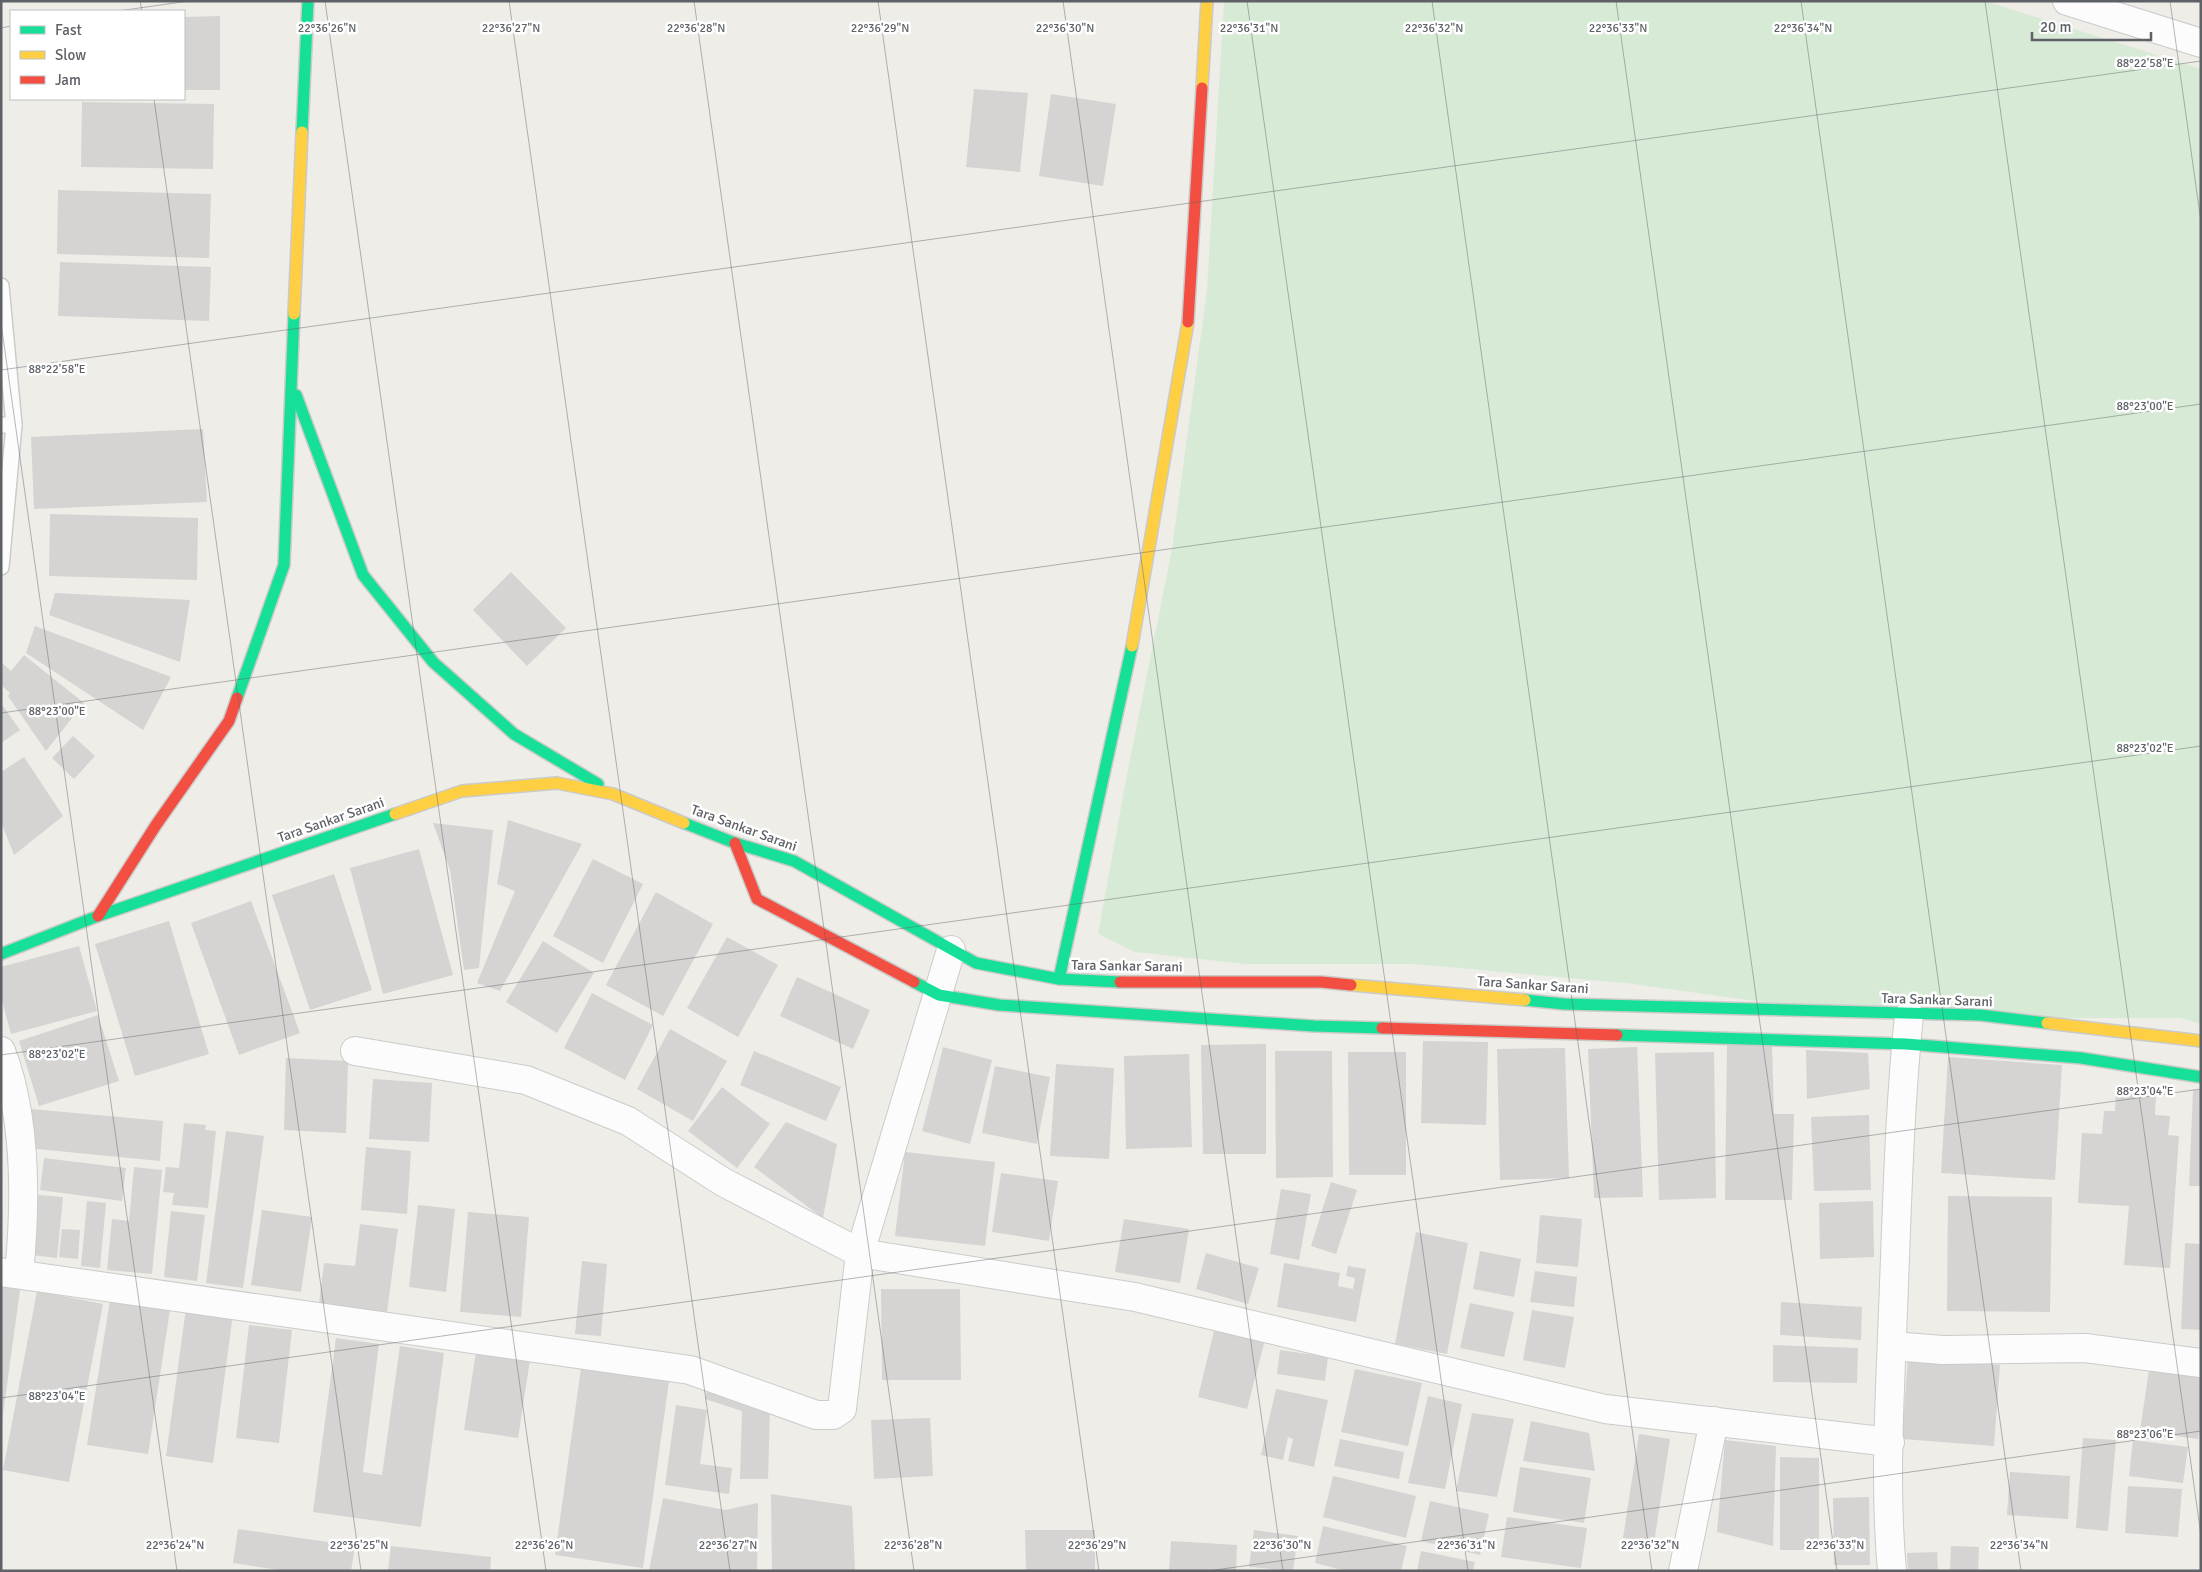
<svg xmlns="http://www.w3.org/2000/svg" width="2202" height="1572" viewBox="0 0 2202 1572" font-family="Signika,sans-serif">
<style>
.green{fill:#d7ead6}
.building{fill:#d5d4d2}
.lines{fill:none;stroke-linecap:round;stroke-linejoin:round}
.lane-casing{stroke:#cbcbcb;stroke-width:18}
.street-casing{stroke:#cbcbcb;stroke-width:30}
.fast-casing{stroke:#cacac8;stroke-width:14}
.slow-casing{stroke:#cacac8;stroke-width:14}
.jam-casing{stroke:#cacac8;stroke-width:14}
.lane{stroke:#fcfcfc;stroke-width:15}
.street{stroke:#fcfcfc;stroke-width:28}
.fast{stroke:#16e098;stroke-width:11}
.slow{stroke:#ffcf43;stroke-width:11}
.jam{stroke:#f24e42;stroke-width:11}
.ticks{fill:none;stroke:#5e6166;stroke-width:1;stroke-opacity:0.45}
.labels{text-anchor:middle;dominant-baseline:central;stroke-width:5;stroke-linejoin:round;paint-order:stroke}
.street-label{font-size:14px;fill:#5e6166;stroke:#fff}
.ticks-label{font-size:12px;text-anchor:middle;fill:#5e6166;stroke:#fff;stroke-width:5;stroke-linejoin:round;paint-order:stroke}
</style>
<rect width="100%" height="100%" fill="#eeede8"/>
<path class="green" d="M 1224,1 L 1985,1 L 2201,69 L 2201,1024 L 2180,1018 L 2003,1018 L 1826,1011 L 1626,983 L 1413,964 L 1246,964 L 1135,952 L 1098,934 L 1126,780 L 1172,549 L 1207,290 Z"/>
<g class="building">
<path d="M 220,16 L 220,90 L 184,90 L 184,17 Z"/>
<path d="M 974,89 L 1028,93 L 1020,172 L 966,167 Z"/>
<path d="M 1051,94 L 1116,104 L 1103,186 L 1039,176 Z"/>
<path d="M 82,102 L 214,104 L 213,169 L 81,167 Z"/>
<path d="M 58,190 L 211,194 L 209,258 L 57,254 Z"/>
<path d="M 60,262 L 211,267 L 209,321 L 58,316 Z"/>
<path d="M 203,429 L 207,502 L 34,509 L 31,437 Z"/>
<path d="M 50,514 L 198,518 L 197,580 L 49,576 Z"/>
<path d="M 511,572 L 566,628 L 527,666 L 473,610 Z"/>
<path d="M 55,593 L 190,600 L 180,662 L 49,615 Z"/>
<path d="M 35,626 L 171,677 L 143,730 L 26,653 Z"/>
<path d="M 24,655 L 84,703 L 46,751 L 8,696 L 10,693 L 1,685 L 1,662 L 11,671 Z"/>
<path d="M 1,703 L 20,730 L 1,743 Z"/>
<path d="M 73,736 L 95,756 L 74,779 L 52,758 Z"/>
<path d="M 24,757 L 63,816 L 14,855 L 1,822 L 1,772 Z"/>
<path d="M 508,820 L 582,844 L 500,991 L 477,983 L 515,891 L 497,884 Z"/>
<path d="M 433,823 L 493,830 L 479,968 L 464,970 L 450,870 Z"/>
<path d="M 419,849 L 453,975 L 383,994 L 350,868 Z"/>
<path d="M 593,859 L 643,884 L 603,963 L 553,936 Z"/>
<path d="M 334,874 L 372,990 L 310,1010 L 272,895 Z"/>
<path d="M 656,892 L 713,924 L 663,1016 L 606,985 Z"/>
<path d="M 251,901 L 300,1033 L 239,1055 L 191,923 Z"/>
<path d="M 169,921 L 209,1054 L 135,1076 L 95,944 Z"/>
<path d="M 727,937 L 778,965 L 738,1037 L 687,1008 Z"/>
<path d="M 543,941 L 594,973 L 557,1033 L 506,1002 Z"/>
<path d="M 79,946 L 97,1011 L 11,1034 L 1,997 L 1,967 Z"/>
<path d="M 797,977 L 870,1010 L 853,1049 L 780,1016 Z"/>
<path d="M 592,993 L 653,1025 L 625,1080 L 564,1048 Z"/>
<path d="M 98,1015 L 119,1081 L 39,1106 L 19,1041 Z"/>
<path d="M 670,1029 L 727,1061 L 693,1121 L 637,1089 Z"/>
<path d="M 1423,1041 L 1488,1042 L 1486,1125 L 1421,1123 Z"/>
<path d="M 1266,1044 L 1266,1154 L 1203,1154 L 1201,1045 Z"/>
<path d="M 1727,1044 L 1772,1044 L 1774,1114 L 1794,1114 L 1792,1200 L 1725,1200 Z"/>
<path d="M 943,1047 L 992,1060 L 970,1144 L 922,1131 Z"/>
<path d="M 1637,1047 L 1643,1197 L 1594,1198 L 1588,1049 Z"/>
<path d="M 1565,1048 L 1569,1178 L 1500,1180 L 1497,1049 Z"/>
<path d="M 1806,1050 L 1868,1053 L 1870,1089 L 1807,1099 Z"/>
<path d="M 754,1051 L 841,1087 L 826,1121 L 740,1085 Z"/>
<path d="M 1275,1051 L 1332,1051 L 1333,1177 L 1276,1178 Z"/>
<path d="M 1348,1052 L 1406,1052 L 1406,1175 L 1349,1175 Z"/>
<path d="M 1714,1052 L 1716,1198 L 1659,1200 L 1655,1053 Z"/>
<path d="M 1189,1054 L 1192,1147 L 1126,1149 L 1124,1056 Z"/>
<path d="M 1948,1057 L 2062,1065 L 2055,1180 L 1941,1173 Z"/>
<path d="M 286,1058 L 348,1061 L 346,1133 L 284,1130 Z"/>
<path d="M 1056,1064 L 1114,1068 L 1109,1159 L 1050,1156 Z"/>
<path d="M 995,1066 L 1050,1077 L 1037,1144 L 982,1133 Z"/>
<path d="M 373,1079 L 432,1083 L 429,1142 L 369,1139 Z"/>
<path d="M 722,1087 L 770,1124 L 737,1168 L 688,1131 Z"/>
<path d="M 2193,1090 L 2201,1090 L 2201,1186 L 2189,1186 Z"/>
<path d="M 2116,1092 L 2156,1095 L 2155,1115 L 2170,1116 L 2168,1135 L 2179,1136 L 2170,1268 L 2124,1265 L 2129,1206 L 2078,1203 L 2082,1133 L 2102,1134 L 2104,1111 L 2115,1111 Z"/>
<path d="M 31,1109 L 163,1121 L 160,1161 L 27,1148 Z"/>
<path d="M 1869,1115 L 1871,1190 L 1814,1191 L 1811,1117 Z"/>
<path d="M 786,1122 L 837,1144 L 823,1218 L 754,1167 Z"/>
<path d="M 184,1123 L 206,1125 L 205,1130 L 216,1131 L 208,1208 L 172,1205 L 174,1193 L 163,1192 L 166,1167 L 179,1168 Z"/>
<path d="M 226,1131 L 264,1136 L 243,1288 L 206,1283 Z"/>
<path d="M 366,1147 L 411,1151 L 407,1214 L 361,1210 Z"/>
<path d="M 905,1152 L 995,1162 L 985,1246 L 895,1236 Z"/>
<path d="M 44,1158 L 126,1168 L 122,1201 L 40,1190 Z"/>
<path d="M 134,1167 L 162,1170 L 152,1274 L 107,1270 L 112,1219 L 129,1221 Z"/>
<path d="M 1001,1173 L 1058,1181 L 1049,1241 L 992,1232 Z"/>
<path d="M 1331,1182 L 1357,1190 L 1336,1254 L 1311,1246 Z"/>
<path d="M 1281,1189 L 1311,1194 L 1299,1260 L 1270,1254 Z"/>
<path d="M 38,1195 L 63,1197 L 57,1258 L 32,1255 Z"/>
<path d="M 1948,1196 L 2052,1197 L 2050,1312 L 1947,1311 Z"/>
<path d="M 87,1201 L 106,1203 L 100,1268 L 81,1266 Z"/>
<path d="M 1873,1201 L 1874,1257 L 1820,1259 L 1819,1203 Z"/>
<path d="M 418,1205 L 455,1209 L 446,1292 L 409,1287 Z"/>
<path d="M 262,1210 L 312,1217 L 301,1292 L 251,1285 Z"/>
<path d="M 171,1211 L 205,1215 L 197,1281 L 164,1277 Z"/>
<path d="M 468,1212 L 529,1217 L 521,1317 L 460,1312 Z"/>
<path d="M 1540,1215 L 1582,1219 L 1578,1267 L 1536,1263 Z"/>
<path d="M 1124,1219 L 1189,1229 L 1180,1283 L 1115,1272 Z"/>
<path d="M 360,1224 L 398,1229 L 387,1312 L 319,1304 L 324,1263 L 355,1266 Z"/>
<path d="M 62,1229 L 80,1230 L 78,1259 L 59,1257 Z"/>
<path d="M 1416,1232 L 1468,1243 L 1447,1354 L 1395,1344 Z"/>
<path d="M 2185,1243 L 2201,1244 L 2201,1330 L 2181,1329 Z"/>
<path d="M 1480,1251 L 1521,1259 L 1514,1297 L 1473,1289 Z"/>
<path d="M 1206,1253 L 1259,1268 L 1248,1304 L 1196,1289 Z"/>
<path d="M 582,1261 L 607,1264 L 601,1336 L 575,1334 Z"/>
<path d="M 1284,1263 L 1340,1273 L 1338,1286 L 1353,1289 L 1355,1278 L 1346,1276 L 1348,1266 L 1366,1269 L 1356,1322 L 1277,1307 Z"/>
<path d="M 1535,1271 L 1577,1277 L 1574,1307 L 1530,1302 Z"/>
<path d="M 1,1280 L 21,1283 L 2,1421 L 1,1421 Z"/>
<path d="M 881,1289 L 960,1289 L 961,1380 L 882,1380 Z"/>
<path d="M 37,1291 L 103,1304 L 69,1482 L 3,1470 Z"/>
<path d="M 110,1300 L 170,1310 L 148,1454 L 87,1445 Z"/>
<path d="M 1781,1302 L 1862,1307 L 1861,1340 L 1780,1335 Z"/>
<path d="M 1470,1303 L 1514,1312 L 1504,1357 L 1460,1348 Z"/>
<path d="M 186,1308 L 233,1314 L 213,1463 L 166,1456 Z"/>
<path d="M 1532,1310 L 1574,1317 L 1565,1368 L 1523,1360 Z"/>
<path d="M 249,1325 L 292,1330 L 279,1443 L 236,1438 Z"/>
<path d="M 1215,1327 L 1265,1340 L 1247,1409 L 1198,1397 Z"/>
<path d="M 336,1338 L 379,1344 L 363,1472 L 382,1475 L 400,1346 L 444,1353 L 421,1527 L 313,1512 Z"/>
<path d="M 1773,1345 L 1858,1348 L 1857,1383 L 1773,1382 Z"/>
<path d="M 1280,1350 L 1328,1357 L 1325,1381 L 1277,1374 Z"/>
<path d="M 476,1352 L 530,1360 L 518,1438 L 464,1430 Z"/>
<path d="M 1908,1357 L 2000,1365 L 1994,1446 L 1902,1439 Z"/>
<path d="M 582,1361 L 670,1374 L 643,1568 L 555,1555 Z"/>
<path d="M 2150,1363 L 2201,1371 L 2201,1419 L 2198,1439 L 2140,1431 Z"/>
<path d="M 1355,1369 L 1422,1383 L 1408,1446 L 1341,1432 Z"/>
<path d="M 1276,1389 L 1328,1400 L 1314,1467 L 1288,1461 L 1293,1439 L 1288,1437 L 1283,1460 L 1261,1455 Z"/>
<path d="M 707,1390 L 770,1409 L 768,1479 L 740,1479 L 742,1411 L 705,1399 Z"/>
<path d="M 1428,1396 L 1462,1404 L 1445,1489 L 1408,1483 Z"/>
<path d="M 676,1405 L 707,1410 L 700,1464 L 732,1468 L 729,1494 L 665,1485 Z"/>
<path d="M 1472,1413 L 1514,1419 L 1497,1497 L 1456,1491 Z"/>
<path d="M 930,1418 L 933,1476 L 874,1479 L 871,1420 Z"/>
<path d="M 1531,1421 L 1589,1433 L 1595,1471 L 1523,1461 Z"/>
<path d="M 1639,1434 L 1670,1439 L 1654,1543 L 1623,1538 Z"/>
<path d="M 2083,1438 L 2116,1440 L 2108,1531 L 2076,1528 Z"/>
<path d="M 1340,1439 L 1404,1452 L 1399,1479 L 1334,1466 Z"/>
<path d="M 1725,1440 L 1776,1446 L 1773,1546 L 1717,1532 Z"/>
<path d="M 2133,1440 L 2188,1447 L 2183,1483 L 2129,1476 Z"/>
<path d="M 1780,1457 L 1819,1458 L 1819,1550 L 1780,1550 Z"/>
<path d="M 1520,1467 L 1591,1478 L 1584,1523 L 1513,1512 Z"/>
<path d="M 2010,1472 L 2070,1476 L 2068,1519 L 2007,1515 Z"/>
<path d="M 1333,1476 L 1416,1496 L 1406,1538 L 1323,1517 Z"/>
<path d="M 2128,1486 L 2182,1489 L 2178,1537 L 2125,1533 Z"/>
<path d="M 771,1494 L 852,1506 L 855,1571 L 772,1571 Z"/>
<path d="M 1869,1497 L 1870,1565 L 1834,1565 L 1833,1498 Z"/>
<path d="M 663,1498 L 725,1510 L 758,1503 L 757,1571 L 649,1571 Z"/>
<path d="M 1430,1501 L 1489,1514 L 1480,1555 L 1421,1541 Z"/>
<path d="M 1507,1517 L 1587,1528 L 1581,1568 L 1501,1557 Z"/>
<path d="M 1323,1526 L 1407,1546 L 1401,1571 L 1346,1571 L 1315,1563 Z"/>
<path d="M 238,1529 L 355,1546 L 351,1571 L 286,1571 L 233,1563 Z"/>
<path d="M 1025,1530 L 1095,1530 L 1095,1571 L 1026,1571 Z"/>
<path d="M 1254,1530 L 1298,1536 L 1293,1571 L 1249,1567 Z"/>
<path d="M 1171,1541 L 1237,1545 L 1236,1571 L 1169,1571 Z"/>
<path d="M 391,1546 L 491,1557 L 490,1571 L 388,1571 Z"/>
<path d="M 1951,1546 L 1979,1547 L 1978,1571 L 1950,1571 Z"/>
<path d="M 1421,1551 L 1475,1562 L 1473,1571 L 1417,1571 Z"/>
<path d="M 1937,1552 L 1938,1571 L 1908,1571 L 1907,1553 Z"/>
</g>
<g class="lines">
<defs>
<g id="lane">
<path d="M 1,286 L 14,425 L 1,425"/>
<path d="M 1,567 L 14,425"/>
</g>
<g id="street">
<path d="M 2067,1 L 2201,43"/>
<path d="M 951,950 L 860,1253 L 1135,1297 L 1605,1409 L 1890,1442"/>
<path d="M 1,1051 C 27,1118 26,1203 19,1274"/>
<path d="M 1,1272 L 690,1370 L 816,1415 L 833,1415 L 842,1409 L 860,1253 L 723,1182 L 628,1121 L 526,1080 L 355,1051"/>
<path d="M 1892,1346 L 1943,1350 L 2085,1348 L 2201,1363"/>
<path d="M 1683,1571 L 1714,1421"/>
<path d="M 1892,1571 C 1884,1484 1890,1396 1893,1310 C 1897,1211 1899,1113 1909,1015"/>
</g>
<g id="fast">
<path d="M 302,132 L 308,1"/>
<path d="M 296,395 L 363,575 L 433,662 L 514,734 L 598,784"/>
<path d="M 237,698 L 284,565 L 294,314"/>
<path d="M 684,823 L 735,843 L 794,861 L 976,963 L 1059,979 L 1120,982"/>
<path d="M 1,954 L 98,916 L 395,814"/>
<path d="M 1059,979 L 1132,646"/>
<path d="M 914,982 L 939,995 L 999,1005 L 1314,1026 L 1382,1028"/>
<path d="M 1525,1000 L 1564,1004 L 1980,1015 L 2047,1023"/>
<path d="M 1617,1035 L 1906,1044 L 2081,1058 L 2201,1077"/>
</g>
<g id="slow">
<path d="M 1202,88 L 1207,1"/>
<path d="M 294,314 L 302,132"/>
<path d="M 1132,646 L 1188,322"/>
<path d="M 395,814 L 462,791 L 557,783 L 613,794 L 684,823"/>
<path d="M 1351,985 L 1525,1000"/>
<path d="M 2047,1023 L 2201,1041"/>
</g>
<g id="jam">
<path d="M 1188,322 L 1202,88"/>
<path d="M 735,843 L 757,899 L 914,982"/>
<path d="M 98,916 L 156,825 L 229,721 L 237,698"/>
<path d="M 1120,982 L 1321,982 L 1351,985"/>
<path d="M 1382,1028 L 1617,1035"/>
</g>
</defs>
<use href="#lane" class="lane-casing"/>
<use href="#street" class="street-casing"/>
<use href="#fast" class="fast-casing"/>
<use href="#slow" class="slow-casing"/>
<use href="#jam" class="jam-casing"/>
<use href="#lane" class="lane"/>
<use href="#street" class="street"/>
<use href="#fast" class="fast"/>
<use href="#slow" class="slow"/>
<use href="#jam" class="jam"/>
</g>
<path class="ticks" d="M 140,1 L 142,11M 325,1 L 546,1571M 509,1 L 730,1571M 694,1 L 914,1571M 878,1 L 1099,1571M 1063,1 L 1283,1571M 1247,1 L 1468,1571M 1432,1 L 1652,1571M 1616,1 L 1837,1571M 1801,1 L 2021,1571M 1985,1 L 2201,1535M 2170,1 L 2201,222M 118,11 L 189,1M 1,28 L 11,26M 154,99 L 361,1571M 1,323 L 177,1571M 1,370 L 2201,61M 1,713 L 2201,404M 1,1055 L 2201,746M 1,1398 L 2201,1089M 1208,1571 L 2201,1431"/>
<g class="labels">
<g class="street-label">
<text transform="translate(331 820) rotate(-19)">Tara Sankar Sarani</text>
<text transform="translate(744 828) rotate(20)">Tara Sankar Sarani</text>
<text transform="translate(1127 966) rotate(1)">Tara Sankar Sarani</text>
<text transform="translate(1533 985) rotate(4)">Tara Sankar Sarani</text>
<text transform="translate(1937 1000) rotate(2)">Tara Sankar Sarani</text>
</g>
</g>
<g class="ticks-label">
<text x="327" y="32">22°36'26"N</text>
<text x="511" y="32">22°36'27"N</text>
<text x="696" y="32">22°36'28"N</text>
<text x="880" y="32">22°36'29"N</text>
<text x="1065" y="32">22°36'30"N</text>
<text x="1249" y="32">22°36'31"N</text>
<text x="1434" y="32">22°36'32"N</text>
<text x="1618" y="32">22°36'33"N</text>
<text x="1803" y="32">22°36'34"N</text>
<text x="2145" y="67">88°22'58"E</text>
<text x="57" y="373">88°22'58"E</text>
<text x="2145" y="410">88°23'00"E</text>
<text x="57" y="715">88°23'00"E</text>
<text x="2145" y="752">88°23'02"E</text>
<text x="57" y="1058">88°23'02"E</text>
<text x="2145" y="1095">88°23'04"E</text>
<text x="57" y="1400">88°23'04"E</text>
<text x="2145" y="1438">88°23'06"E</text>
<text x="175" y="1549">22°36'24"N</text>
<text x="359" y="1549">22°36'25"N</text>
<text x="544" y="1549">22°36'26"N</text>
<text x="728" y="1549">22°36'27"N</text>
<text x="913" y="1549">22°36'28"N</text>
<text x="1097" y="1549">22°36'29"N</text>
<text x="1282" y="1549">22°36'30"N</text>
<text x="1466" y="1549">22°36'31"N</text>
<text x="1650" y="1549">22°36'32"N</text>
<text x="1835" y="1549">22°36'33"N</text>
<text x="2019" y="1549">22°36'34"N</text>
</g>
<rect width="2202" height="1572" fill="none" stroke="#5e6166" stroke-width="5"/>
<rect x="10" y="10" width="175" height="90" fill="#ffffff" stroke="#bfc0c2"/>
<rect x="20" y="26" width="25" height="8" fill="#16e098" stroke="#bfc0c2"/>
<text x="55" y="35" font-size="15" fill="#5e6166">Fast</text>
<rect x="20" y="51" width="25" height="8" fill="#ffcf43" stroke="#bfc0c2"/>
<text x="55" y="60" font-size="15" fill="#5e6166">Slow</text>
<rect x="20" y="76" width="25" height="8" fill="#f24e42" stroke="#bfc0c2"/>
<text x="55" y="85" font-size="15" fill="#5e6166">Jam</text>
<path d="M2032 32v8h119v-8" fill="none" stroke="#5e6166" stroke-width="2.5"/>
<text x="2040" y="32" font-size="15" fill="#5e6166" stroke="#ffffff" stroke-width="4" paint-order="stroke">20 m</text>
</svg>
